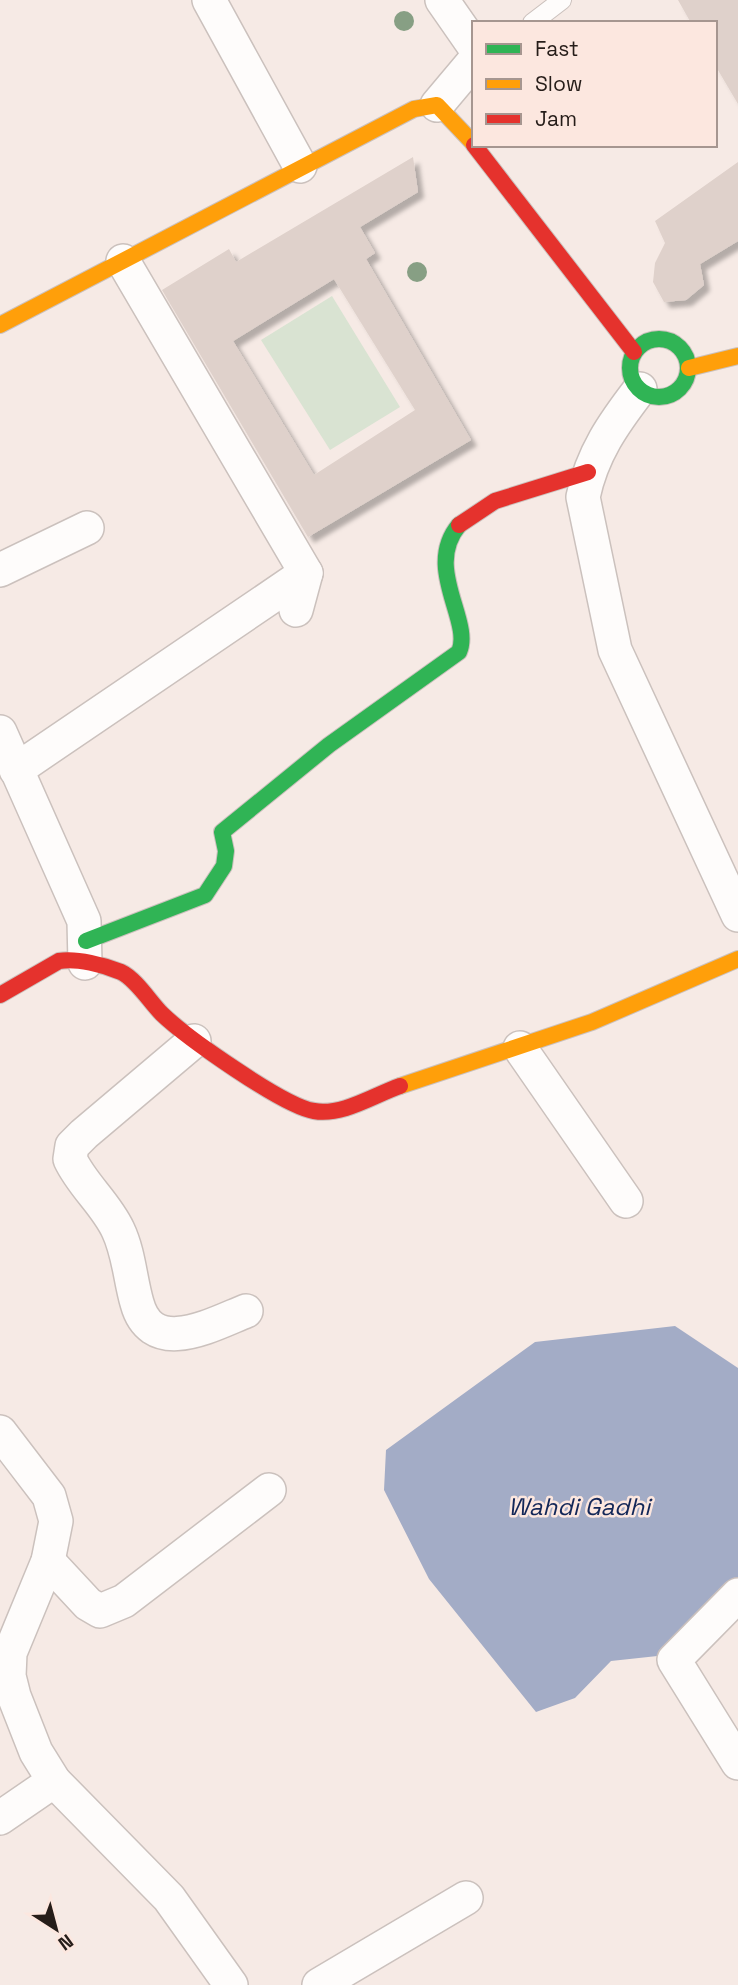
<svg xmlns="http://www.w3.org/2000/svg" width="738" height="1985" viewBox="0 0 738 1985" font-family="'Space Grotesk',sans-serif">
<style>
.green{fill:#d9e3d2}
.water{fill:#a3acc6}
.building{fill:#dfd1cb;fill-rule:evenodd;filter:url(#shadow)}
.lines{fill:none;stroke-linecap:round;stroke-linejoin:round}
.lane-casing{stroke:#cbc1bd;stroke-width:20}
.street-casing{stroke:#cbc1bd;stroke-width:36}
.fast-casing{stroke:#cbc1bd;stroke-width:18}
.slow-casing{stroke:#cbc1bd;stroke-width:18}
.jam-casing{stroke:#cbc1bd;stroke-width:18}
.lane{stroke:#fefcfb;stroke-width:18}
.street{stroke:#fefcfb;stroke-width:33}
.fast{stroke:#30b455;stroke-width:16}
.slow{stroke:#ff9f0a;stroke-width:16}
.jam{stroke:#e5322d;stroke-width:16}
.tree{fill:#879f84}
.labels{text-anchor:middle;dominant-baseline:central;stroke-width:5;stroke-linejoin:round;paint-order:stroke}
.water-label{font-size:24px;font-style:italic;fill:#132758;stroke:#fce7df}
</style>
<defs>
<filter id="shadow"><feDropShadow dx="6" dy="6" stdDeviation="2" flood-color="#0004"/></filter>
</defs>
<rect width="100%" height="100%" fill="#f6eae5"/>
<path class="green" d="M 332,296 L 400,407 L 330,450 L 261,340 Z"/>
<path class="water" d="M 675,1326 L 738,1368 L 738,1608 L 676,1654 L 611,1661 L 575,1698 L 536,1712 L 429,1579 L 384,1490 L 386,1450 L 535,1342 Z"/>
<g class="building">
<path d="M 678,0 L 738,0 L 738,104 L 715,65 L 715,23 L 691,23 Z"/>
<path d="M 413,157 L 418,192 L 360,227 L 375,253 L 366,259 L 471,440 L 308,537 L 162,290 L 229,249 L 236,262 ZM 334,279 L 415,410 L 314,475 L 233,341 Z"/>
<path d="M 738,162 L 738,241 L 700,264 L 704,285 L 686,300 L 664,302 L 653,282 L 655,263 L 665,243 L 655,221 Z"/>
</g>
<g class="lines">
<defs>
<path id="lane" d="M 532,23 L 562,0"/>
<g id="street">
<path d="M 209,0 L 300,166"/>
<path d="M 442,0 L 474,46"/>
<path d="M 437,105 L 474,61"/>
<path d="M 123,261 L 306,573 L 296,610"/>
<path d="M 640,389 C 613,424 592,454 583,497 L 615,650 L 738,915"/>
<path d="M 0,570 L 87,528"/>
<path d="M 0,732 L 84,921 L 85,963"/>
<path d="M 16,770 L 306,573"/>
<path d="M 194,1041 L 84,1134 L 72,1146 L 70,1159 C 82,1185 106,1204 118,1230 C 129,1253 130,1279 137,1303 C 152,1358 211,1325 246,1311"/>
<path d="M 520,1048 L 626,1201"/>
<path d="M 0,1432 L 49,1496 L 56,1521 L 48,1561 L 10,1653 L 9,1676 L 14,1696 L 36,1752 L 54,1781 L 169,1898 L 231,1985"/>
<path d="M 48,1561 L 88,1604 L 100,1611 L 124,1601 L 269,1490"/>
<path d="M 738,1595 L 674,1660 L 738,1763"/>
<path d="M 0,1818 L 54,1781"/>
<path d="M 319,1985 L 466,1898"/>
</g>
<g id="fast">
<circle cx="659" cy="368" r="29"/>
<path d="M 86,941 L 205,895 L 224,866 L 226,851 L 222,832 L 329,745 L 459,652 C 473,621 423,568 459,525"/>
</g>
<g id="slow">
<path d="M 0,325 L 414,109 L 437,105 L 474,144"/>
<path d="M 689,368 L 738,356"/>
<path d="M 400,1086 L 592,1022 L 738,959"/>
</g>
<g id="jam">
<path d="M 474,145 L 634,352"/>
<path d="M 459,525 L 495,501 L 588,472"/>
<path d="M 0,995 L 59,961 C 77,958 104,965 121,972 C 136,979 150,1002 162,1014 C 186,1037 283,1106 314,1111 C 343,1116 374,1095 400,1086"/>
</g>
</defs>
<use href="#lane" class="lane-casing"/>
<use href="#street" class="street-casing"/>
<use href="#fast" class="fast-casing"/>
<use href="#slow" class="slow-casing"/>
<use href="#jam" class="jam-casing"/>
<use href="#lane" class="lane"/>
<use href="#street" class="street"/>
<use href="#fast" class="fast"/>
<use href="#slow" class="slow"/>
<use href="#jam" class="jam"/>
</g>
<g class="tree">
<circle cx="404" cy="21" r="10"/>
<circle cx="417" cy="272" r="10"/>
</g>
<g class="labels">
<g class="water-label">
<text x="579" y="1506">Wahdi Gadhi</text>
</g>
</g>
<rect x="472" y="21" width="245" height="126" fill="#fce7df" stroke="#a69690" stroke-width="2"/>
<rect x="486" y="44" width="35" height="10" fill="#30b455" stroke="#a69690" stroke-width="2"/>
<text x="535" y="56" font-size="21" fill="#261d19">Fast</text>
<rect x="486" y="79" width="35" height="10" fill="#ff9f0a" stroke="#a69690" stroke-width="2"/>
<text x="535" y="91" font-size="21" fill="#261d19">Slow</text>
<rect x="486" y="114" width="35" height="10" fill="#e5322d" stroke="#a69690" stroke-width="2"/>
<text x="535" y="126" font-size="21" fill="#261d19">Jam</text>
<g transform="translate(56 1929) rotate(144)" stroke="#fce7df" stroke-width="5" paint-order="stroke">
<path d="M0-5L12 26L0 18L-12 26Z" fill="#261d19"/>
<text y="-10" font-size="19" font-weight="bold" text-anchor="middle" fill="#261d19">N</text>
</g>
</svg>
